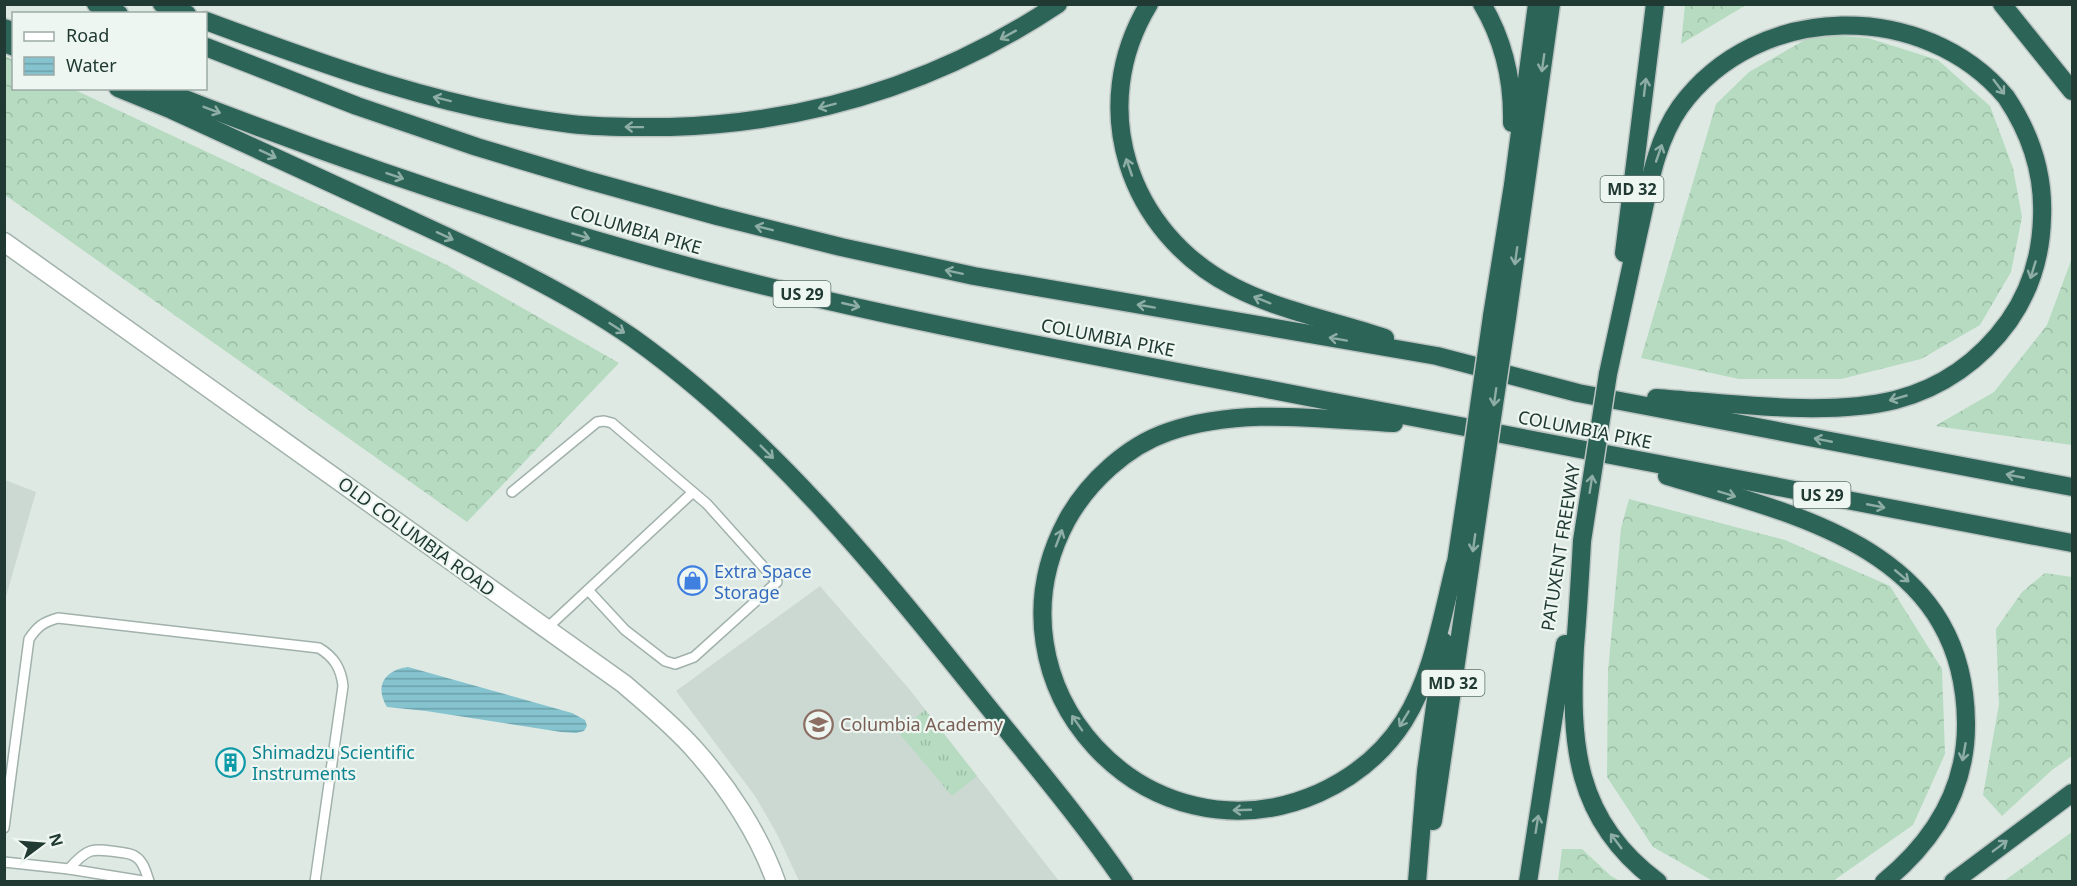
<svg xmlns="http://www.w3.org/2000/svg" width="2077" height="886" viewBox="0 0 2077 886" font-family="'Noto Sans',sans-serif">
<style>
.built{fill:#ccd9d3}
.forest{fill:url(#forest-crowns)}
.park{fill:url(#park-tufts)}
.water{fill:url(#water-rules)}
.lines{fill:none;stroke-linecap:round;stroke-linejoin:round}
.service-casing{stroke:#a1b1ab;stroke-width:12}
.tertiary-casing{stroke:#a1b1ab;stroke-width:21}
.motorway-casing{stroke:#bcc4c2;stroke-width:21}
.service{stroke:#fff;stroke-width:9}
.tertiary{stroke:#fff;stroke-width:18}
.motorway{stroke:#2c6458;stroke-width:18}
.motorway-bridge-casing{stroke:#bcc4c2;stroke-width:21;stroke-linecap:butt}
.motorway-bridge{stroke:#2c6458;stroke-width:18}
.oneway{stroke:#8dada5}
.labels{text-anchor:middle;dominant-baseline:central;stroke-width:4.5;stroke-linejoin:round;paint-order:stroke}
.shield{fill:#eef6f2;stroke:#5e726c;stroke-width:1.5}
.shield-label{font-size:16px;font-weight:bold;fill:#203932}
.street-label{font-size:18px;fill:#203932;stroke:#eef6f2}
.shop-label{font-size:18px;fill:#366cbe;stroke:#eef6f2;text-anchor:start}
.education-label{font-size:18px;fill:#785e54;stroke:#eef6f2;text-anchor:start}
.culture-label{font-size:18px;fill:#0d838f;stroke:#eef6f2;text-anchor:start}
</style>
<defs>
<pattern id="forest-crowns" width="20" height="18" patternUnits="userSpaceOnUse" patternTransform="scale(1.5)"><rect width="20" height="18" fill="#b6dbc0"/><path d="M2 6a3 3 0 1 1 6 0M12 15a3 3 0 1 1 6 0" fill="none" stroke="#9cbda5"/></pattern>
<pattern id="park-tufts" width="24" height="20" patternUnits="userSpaceOnUse" patternTransform="scale(1.5)"><rect width="24" height="20" fill="#b6dbc0"/><path d="M3 7l-1-3M5 7V3M7 7l1-3M15 17l-1-3M17 17v-4M19 17l1-3" fill="none" stroke="#9cbda5"/></pattern>
<pattern id="water-rules" width="6" height="5" patternUnits="userSpaceOnUse" patternTransform="scale(1.5)"><rect width="6" height="5" fill="#85c4cf"/><path d="M0 2.5h6" fill="none" stroke="#6ca0a9"/></pattern>
</defs>
<rect width="100%" height="100%" fill="#dee9e4"/>
<g class="built">
<path d="M 5,480 L 36,492 L 5,600 Z"/>
<path d="M 820,586 L 910,690 L 1059,881 L 799,881 L 777,834 L 755,796 L 676,691 Z"/>
</g>
<g class="forest">
<path d="M 1685,5 L 1685,4 L 1746,5 L 1681,44 Z"/>
<path d="M 1815,34 L 1868,38 L 1938,60 L 1990,106 L 2013,168 L 2022,217 L 2011,272 L 1980,325 L 1921,359 L 1841,379 L 1739,379 L 1641,358 L 1716,104 L 1749,72 Z"/>
<path d="M 5,56 L 13,60 L 14,88 L 73,89 L 447,265 L 619,363 L 467,522 L 5,195 Z"/>
<path d="M 2072,258 L 2072,445 L 1935,426 L 1994,392 L 2047,325 Z"/>
<path d="M 1629,499 L 1785,540 L 1890,586 L 1942,669 L 1945,754 L 1913,825 L 1833,881 L 1713,881 L 1653,847 L 1607,777 L 1608,672 L 1621,528 Z"/>
<path d="M 2045,573 L 2072,577 L 2072,756 L 2052,770 L 2002,816 L 1983,795 L 1999,704 L 1996,629 L 2022,592 Z"/>
<path d="M 2072,832 L 2072,881 L 2004,881 Z"/>
<path d="M 1562,849 L 1582,849 L 1611,876 L 1620,881 L 1558,881 Z"/>
</g>
<path class="park" d="M 925,710 L 977,776 L 952,796 L 898,732 Z"/>
<path class="water" d="M 408,667 L 572,713 L 585,720 L 587,726 L 584,731 L 576,733 L 561,732 L 426,711 L 387,707 C 374,686 385,670 408,667 Z"/>
<g class="lines">
<defs>
<g id="service">
<path d="M 512,492 L 597,422 L 604,421 L 612,423 L 707,504 L 777,582 L 694,657 L 675,664 L 665,661 L 625,630 L 588,590"/>
<path d="M 546,629 L 692,493"/>
<path d="M 4,828 L 29,639 C 37,627 43,622 58,618 L 319,648 C 334,657 341,668 343,686 L 315,882"/>
<path d="M 4,862 L 69,869 C 87,848 92,848 118,852 C 124,853 131,853 136,857 C 144,862 146,873 149,881"/>
<path d="M 69,869 L 149,882"/>
</g>
<path id="tertiary" d="M 4,242 L 624,684 C 648,705 674,726 695,750 C 728,787 759,834 776,882"/>
<g id="motorway">
<path d="M 96,4 L 119,14"/>
<path d="M 162,4 L 187,14"/>
<path d="M 1149,4 C 1086,107 1128,233 1234,287 C 1281,311 1334,321 1385,338"/>
<path d="M 1482,4 C 1504,41 1513,80 1512,123"/>
<path d="M 2002,4 L 2072,91"/>
<path d="M 206,21 C 324,65 444,109 571,124 C 604,128 637,127 670,127 C 811,123 941,82 1058,4"/>
<path d="M 4,28 L 14,31"/>
<path d="M 4,43 L 14,47"/>
<path d="M 206,47 L 357,106 L 477,147 L 587,180 L 717,216 L 841,247 L 974,276 L 1437,356 L 1578,393 L 2072,487"/>
<path d="M 118,88 L 172,110 C 252,147 332,183 411,220 C 487,255 564,290 633,338 C 769,435 877,568 981,698 C 1029,758 1080,818 1124,882"/>
<path d="M 157,88 C 336,159 517,221 702,270 C 904,323 1109,358 1313,398 C 1566,447 1819,495 2072,543"/>
<path d="M 1624,253 L 1655,4"/>
<path d="M 1492,316 L 1513,185 L 1537,4"/>
<path d="M 1507,318 L 1551,4"/>
<path d="M 1608,374 C 1618,328 1628,281 1638,235 C 1648,193 1654,144 1680,107 C 1758,0 1925,0 2006,97 C 2031,134 2044,174 2042,218 C 2041,255 2030,291 2009,321 C 1981,360 1942,388 1895,400 C 1826,417 1728,403 1656,398"/>
<path d="M 1394,423 C 1320,419 1239,407 1168,432 C 1127,446 1088,482 1067,520 C 978,685 1147,869 1319,793 C 1354,777 1383,754 1404,721 C 1433,675 1442,616 1455,565"/>
<path d="M 1667,476 C 1801,516 1964,551 1966,722 C 1967,788 1934,841 1884,882"/>
<path d="M 1582,541 C 1580,577 1578,612 1575,647 C 1570,743 1574,820 1658,882"/>
<path d="M 1454,576 L 1468,483"/>
<path d="M 1433,821 L 1482,485"/>
<path d="M 1417,882 L 1426,771 L 1444,642"/>
<path d="M 1528,882 L 1565,644"/>
<path d="M 1953,882 L 2072,793"/>
</g>
</defs>
<use href="#service" class="service-casing"/>
<use href="#tertiary" class="tertiary-casing"/>
<use href="#motorway" class="motorway-casing"/>
<use href="#service" class="service"/>
<use href="#tertiary" class="tertiary"/>
<use href="#motorway" class="motorway"/>
<defs>
<g id="motorway-bridge">
<path d="M 1468,483 L 1492,316"/>
<path d="M 1482,485 L 1507,318"/>
<path d="M 1582,541 L 1608,374"/>
</g>
</defs>
<use href="#motorway-bridge" class="motorway-bridge-casing"/>
<use href="#motorway-bridge" class="motorway-bridge"/>
</g>
<defs><path id="oneway-shaft" d="M-6 0H5M1.5-3L5.5 0L1.5 3" fill="none" stroke-width="1.6" stroke-linecap="round" stroke-linejoin="round" transform="scale(1.5)"/></defs>
<g class="oneway">
<use href="#oneway-shaft" transform="translate(1008 35) rotate(151)"/>
<use href="#oneway-shaft" transform="translate(1543 63) rotate(98)"/>
<use href="#oneway-shaft" transform="translate(1645 87) rotate(-83)"/>
<use href="#oneway-shaft" transform="translate(1999 87) rotate(53)"/>
<use href="#oneway-shaft" transform="translate(442 99) rotate(-166)"/>
<use href="#oneway-shaft" transform="translate(827 106) rotate(165)"/>
<use href="#oneway-shaft" transform="translate(212 110) rotate(21)"/>
<use href="#oneway-shaft" transform="translate(634 127) rotate(-179)"/>
<use href="#oneway-shaft" transform="translate(1659 153) rotate(-71)"/>
<use href="#oneway-shaft" transform="translate(268 154) rotate(25)"/>
<use href="#oneway-shaft" transform="translate(1129 167) rotate(-109)"/>
<use href="#oneway-shaft" transform="translate(395 176) rotate(19)"/>
<use href="#oneway-shaft" transform="translate(764 228) rotate(-166)"/>
<use href="#oneway-shaft" transform="translate(445 236) rotate(25)"/>
<use href="#oneway-shaft" transform="translate(581 236) rotate(16)"/>
<use href="#oneway-shaft" transform="translate(1516 256) rotate(98)"/>
<use href="#oneway-shaft" transform="translate(2033 270) rotate(107)"/>
<use href="#oneway-shaft" transform="translate(954 272) rotate(-168)"/>
<use href="#oneway-shaft" transform="translate(1262 300) rotate(-158)"/>
<use href="#oneway-shaft" transform="translate(851 305) rotate(13)"/>
<use href="#oneway-shaft" transform="translate(1146 306) rotate(-170)"/>
<use href="#oneway-shaft" transform="translate(617 328) rotate(33)"/>
<use href="#oneway-shaft" transform="translate(1338 339) rotate(-170)"/>
<use href="#oneway-shaft" transform="translate(1495 397) rotate(98)"/>
<use href="#oneway-shaft" transform="translate(1898 398) rotate(164)"/>
<use href="#oneway-shaft" transform="translate(1823 440) rotate(-169)"/>
<use href="#oneway-shaft" transform="translate(767 452) rotate(45)"/>
<use href="#oneway-shaft" transform="translate(2015 476) rotate(-169)"/>
<use href="#oneway-shaft" transform="translate(1591 484) rotate(-81)"/>
<use href="#oneway-shaft" transform="translate(1727 494) rotate(17)"/>
<use href="#oneway-shaft" transform="translate(1876 506) rotate(11)"/>
<use href="#oneway-shaft" transform="translate(1059 538) rotate(-69)"/>
<use href="#oneway-shaft" transform="translate(1474 543) rotate(98)"/>
<use href="#oneway-shaft" transform="translate(1902 576) rotate(40)"/>
<use href="#oneway-shaft" transform="translate(1404 719) rotate(121)"/>
<use href="#oneway-shaft" transform="translate(1077 723) rotate(-125)"/>
<use href="#oneway-shaft" transform="translate(1964 752) rotate(100)"/>
<use href="#oneway-shaft" transform="translate(1242 810) rotate(178)"/>
<use href="#oneway-shaft" transform="translate(1537 824) rotate(-81)"/>
<use href="#oneway-shaft" transform="translate(1616 841) rotate(-127)"/>
<use href="#oneway-shaft" transform="translate(2000 846) rotate(-37)"/>
</g>
<defs>
<symbol id="shop-ring" viewBox="-11 -11 22 22"><circle r="9.5" fill="#eef6f2" stroke="#3f7fe0" stroke-width="1.5"/><path d="M-5-2.5h2.3a2.7 3.5 0 0 1 5.4 0H5L5.5 6h-11ZM-1.5-2.5h3a1.5 2.3 0 0 0-3 0Z" fill="#3f7fe0"/></symbol>
<symbol id="school-ring" viewBox="-11 -11 22 22"><circle r="9.5" fill="#eef6f2" stroke="#8d6e63" stroke-width="1.5"/><path d="M0-5L7-2L0 1L-7-2ZM-4 1L0 2.5L4 1V4Q0 6-4 4Z" fill="#8d6e63"/></symbol>
<symbol id="building-ring" viewBox="-11 -11 22 22"><circle r="9.5" fill="#eef6f2" stroke="#0f9aa8" stroke-width="1.5"/><path d="M-4-6H4V6H1V3H-1V6H-4ZM-2.5-4.3h1.7v1.8h-1.7ZM.8-4.3h1.7v1.8H.8ZM-2.5-1h1.7V.8h-1.7ZM.8-1h1.7V.8H.8Z" fill="#0f9aa8"/></symbol>
</defs>
<g fill-rule="evenodd">
<use href="#shop-ring" x="676" y="564" width="33" height="33"/>
<use href="#school-ring" x="802" y="708" width="33" height="33"/>
<use href="#building-ring" x="214" y="746" width="33" height="33"/>
</g>
<g class="labels">
<g class="shield">
<rect x="1600.5" y="176" width="63" height="26" rx="4.5"/>
<rect x="773.5" y="281" width="57" height="26" rx="4.5"/>
<rect x="1793.5" y="482" width="57" height="26" rx="4.5"/>
<rect x="1421.5" y="670" width="63" height="26" rx="4.5"/>
</g>
<g class="shield-label">
<text x="1632" y="189">MD 32</text>
<text x="802" y="294">US 29</text>
<text x="1822" y="495">US 29</text>
<text x="1453" y="683">MD 32</text>
</g>
<g class="street-label">
<text transform="translate(636 229) rotate(16)">COLUMBIA PIKE</text>
<text transform="translate(1108 337) rotate(11)">COLUMBIA PIKE</text>
<text transform="translate(1585 429) rotate(11)">COLUMBIA PIKE</text>
<text transform="translate(417 536) rotate(36)">OLD COLUMBIA ROAD</text>
<text transform="translate(1560 547) rotate(-81)">PATUXENT FREEWAY</text>
</g>
<g class="shop-label">
<text x="714" y="571">Extra Space<tspan x="714" dy="21">Storage</tspan></text>
</g>
<g class="education-label">
<text x="840" y="724">Columbia Academy</text>
</g>
<g class="culture-label">
<text x="252" y="752">Shimadzu Scientific<tspan x="252" dy="21">Instruments</tspan></text>
</g>
</g>
<rect width="2077" height="886" fill="none" stroke="#203932" stroke-width="12"/>
<rect x="12" y="12" width="195" height="78" fill="#eef6f2" stroke="#9caaa5" stroke-width="1.5"/>
<rect x="24" y="32" width="30" height="9" fill="#ffffff" stroke="#9caaa5" stroke-width="1.5"/>
<text x="66" y="42" font-size="18" fill="#203932">Road</text>
<rect x="24" y="57" width="30" height="18" fill="url(#water-rules)" stroke="#9caaa5" stroke-width="1.5"/>
<text x="66" y="72" font-size="18" fill="#203932">Water</text>
<g transform="translate(42 844) rotate(74)" stroke="#eef6f2" stroke-width="4.5" paint-order="stroke">
<path d="M0-4.5L10 22L0 15L-10 22Z" fill="#203932"/>
<text y="-9" font-size="16" font-weight="bold" text-anchor="middle" fill="#203932">N</text>
</g>
</svg>
